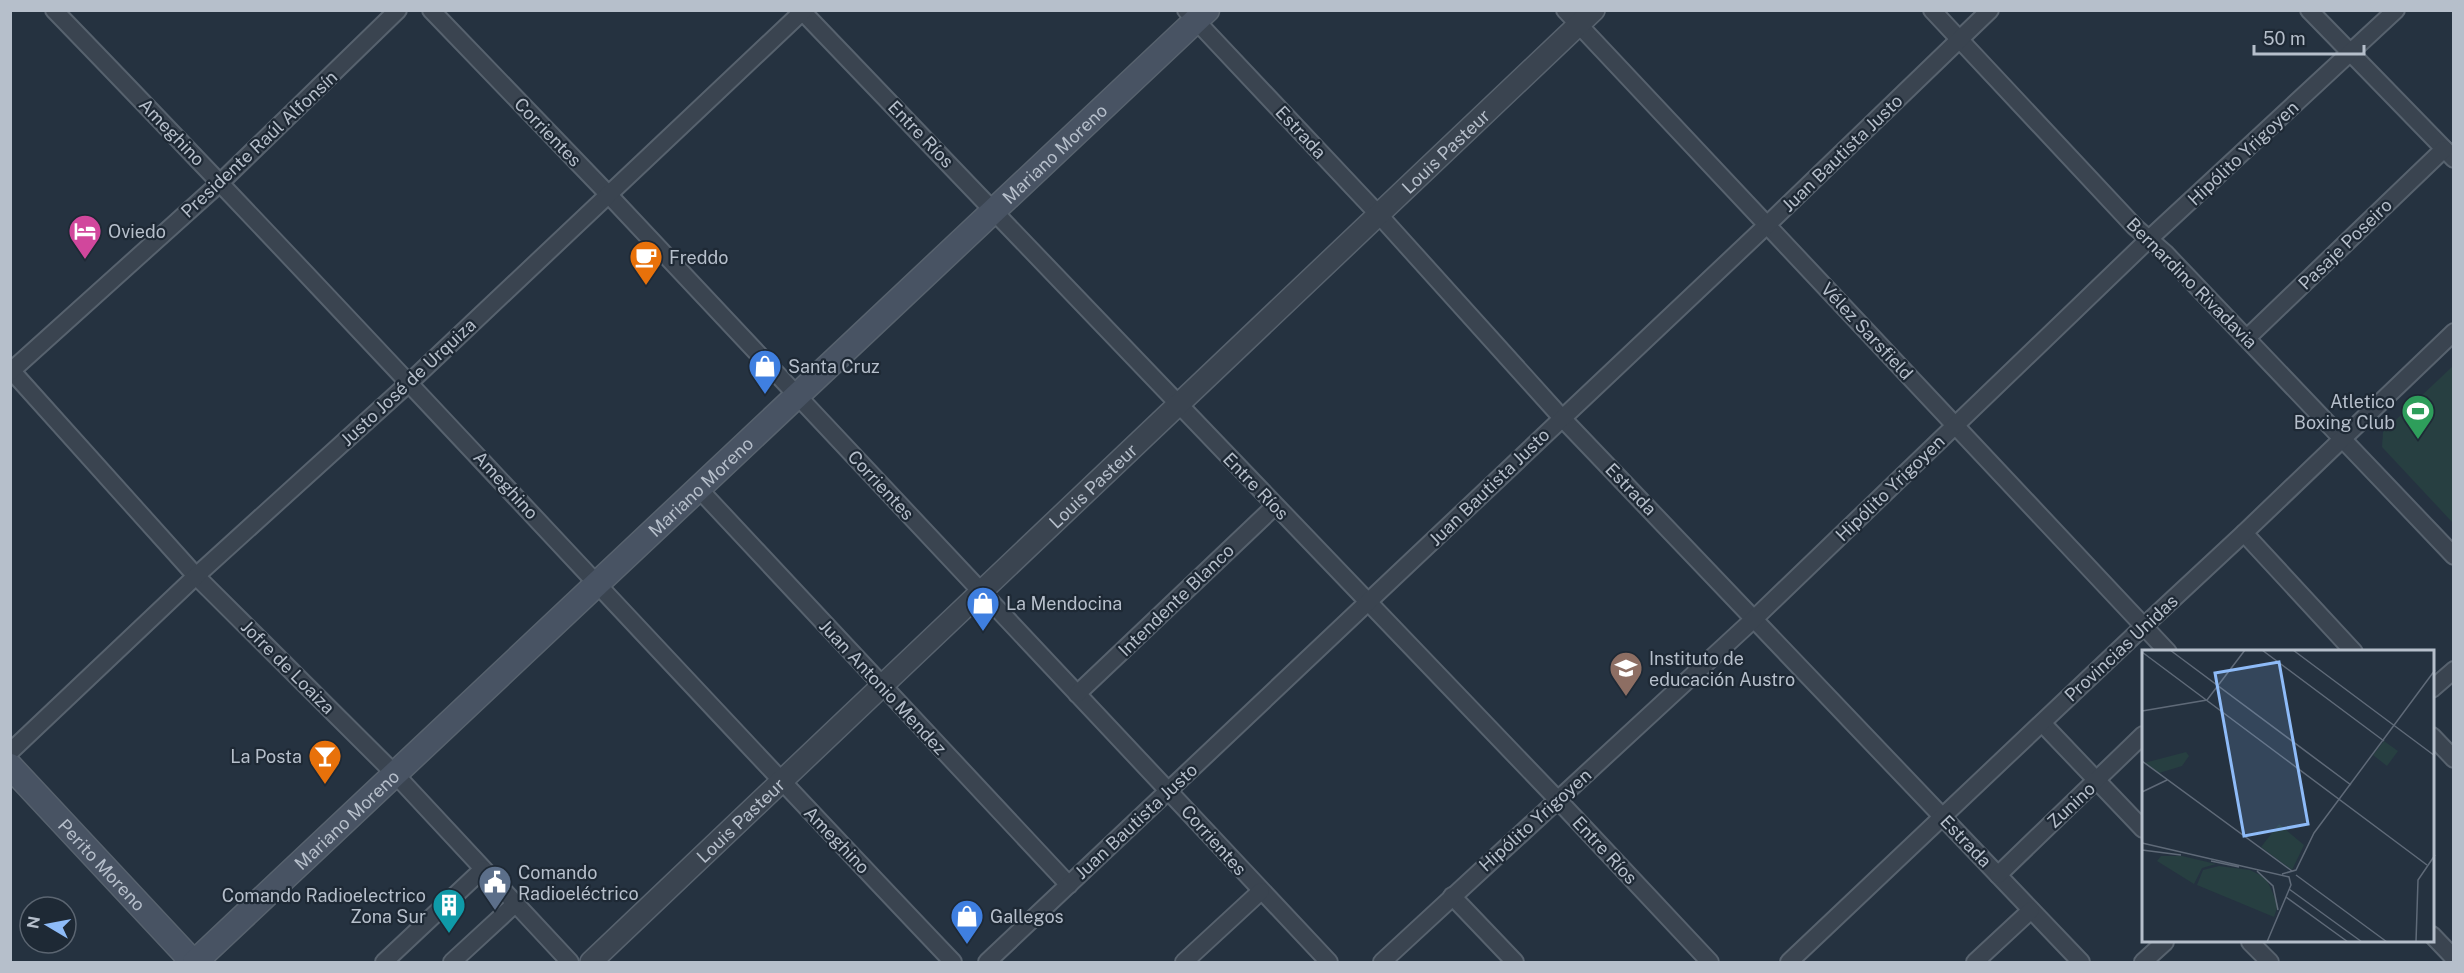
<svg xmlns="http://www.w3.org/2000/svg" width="2464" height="973" viewBox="0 0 2464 973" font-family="'Public Sans',sans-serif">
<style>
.green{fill:#273f41}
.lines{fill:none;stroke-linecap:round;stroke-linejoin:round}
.minor-casing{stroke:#57626e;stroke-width:20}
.tertiary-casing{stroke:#57626e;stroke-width:24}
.secondary-casing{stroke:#57626e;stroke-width:27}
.minor{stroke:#3a4450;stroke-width:16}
.tertiary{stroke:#3a4450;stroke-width:21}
.secondary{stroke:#485363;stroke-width:24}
.labels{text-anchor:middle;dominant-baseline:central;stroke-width:4.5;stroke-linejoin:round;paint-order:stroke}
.street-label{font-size:18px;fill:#b6bfcb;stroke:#1e2935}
.poi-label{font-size:18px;fill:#b6bfcb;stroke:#1e2935;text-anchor:start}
.inset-road{fill:none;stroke:#5f6a78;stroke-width:1.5}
.view{fill:#8ebbf8;fill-opacity:0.15;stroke:#8ebbf8;stroke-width:3}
.inset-edge{fill:none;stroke:#b6bfcb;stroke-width:3}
</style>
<rect width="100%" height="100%" fill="#253240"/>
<path class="green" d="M 2453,366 L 2453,523 L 2382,447 L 2383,432 Z"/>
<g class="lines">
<defs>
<g id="minor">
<path d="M 54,10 C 358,324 652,646 953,962"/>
<path d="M 431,10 L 608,194 L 1329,962"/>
<path d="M 801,10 L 1558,800 L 1710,962"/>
<path d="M 1186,10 L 1380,216 L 1562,418 L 2081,962"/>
<path d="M 1565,10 L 2168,652"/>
<path d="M 1932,10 L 2135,227 L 2165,253 L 2454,556"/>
<path d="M 2309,10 L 2454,159"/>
<path d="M 2247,338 L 2444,149"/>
<path d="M 10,369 L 196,576 L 395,774 L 570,962"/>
<path d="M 10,372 L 221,182 L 398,10"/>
<path d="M 698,488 L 1069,885"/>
<path d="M 2244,533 L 2354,652"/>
<path d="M 2432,689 L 2454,670"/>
<path d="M 1077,694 L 1275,506"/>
<path d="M 2042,723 L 2143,829"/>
<path d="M 2432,736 L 2454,759"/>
<path d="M 10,752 L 196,576 L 410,382 L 804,10"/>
<path d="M 1998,875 L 2143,735"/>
<path d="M 1452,896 L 1515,962"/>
<path d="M 2432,935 L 2454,958"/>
<path d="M 2250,942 L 2270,962"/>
<path d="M 384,962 L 483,869"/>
<path d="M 452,962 L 516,903"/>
<path d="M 987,962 L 1767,225 L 1990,10"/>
<path d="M 1184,962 L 1261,891"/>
<path d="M 1382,962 L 1755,618 L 2149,239 L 2396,10"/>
<path d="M 1789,962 L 2144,626 L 2244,533 L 2454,332"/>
<path d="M 1975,962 L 2031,910"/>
<path d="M 2143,962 L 2165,942"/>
</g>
<g id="tertiary">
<path id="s1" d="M 591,962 L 1594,10"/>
</g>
<g id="secondary">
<path id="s2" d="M 10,766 L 193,962"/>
<path id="s3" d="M 195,962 L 1207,10"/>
</g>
</defs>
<use href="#minor" class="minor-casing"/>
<use href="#tertiary" class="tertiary-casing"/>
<use href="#secondary" class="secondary-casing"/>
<use href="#minor" class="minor"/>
<use href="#tertiary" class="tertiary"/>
<use href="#secondary" class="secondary"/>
</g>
<defs>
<symbol id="hotel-pin" viewBox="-11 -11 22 30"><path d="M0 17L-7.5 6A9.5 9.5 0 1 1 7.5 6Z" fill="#d1479c" stroke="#1e2935"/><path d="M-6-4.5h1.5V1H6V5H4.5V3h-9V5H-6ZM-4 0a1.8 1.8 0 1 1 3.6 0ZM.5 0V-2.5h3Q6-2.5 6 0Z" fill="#fff"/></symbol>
<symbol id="cafe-pin" viewBox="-11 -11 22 30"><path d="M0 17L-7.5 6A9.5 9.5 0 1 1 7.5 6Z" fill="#e8710a" stroke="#1e2935"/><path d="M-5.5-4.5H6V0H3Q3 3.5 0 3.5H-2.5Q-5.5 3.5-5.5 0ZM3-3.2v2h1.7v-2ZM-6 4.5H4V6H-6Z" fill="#fff"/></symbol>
<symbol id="shop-pin" viewBox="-11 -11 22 30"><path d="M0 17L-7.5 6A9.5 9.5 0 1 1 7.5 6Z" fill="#3f7fe0" stroke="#1e2935"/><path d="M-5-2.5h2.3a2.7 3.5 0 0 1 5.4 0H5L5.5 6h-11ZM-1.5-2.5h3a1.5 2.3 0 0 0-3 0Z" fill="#fff"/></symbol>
<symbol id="stadium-pin" viewBox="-11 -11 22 30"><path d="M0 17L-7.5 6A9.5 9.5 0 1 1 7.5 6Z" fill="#2e9e5b" stroke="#1e2935"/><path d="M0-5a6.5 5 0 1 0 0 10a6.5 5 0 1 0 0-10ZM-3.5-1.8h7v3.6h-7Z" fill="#fff"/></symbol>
<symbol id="school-pin" viewBox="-11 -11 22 30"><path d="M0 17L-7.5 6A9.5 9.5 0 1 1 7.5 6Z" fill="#8d6e63" stroke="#1e2935"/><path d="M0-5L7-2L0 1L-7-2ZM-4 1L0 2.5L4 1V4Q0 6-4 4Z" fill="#fff"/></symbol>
<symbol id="bar-pin" viewBox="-11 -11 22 30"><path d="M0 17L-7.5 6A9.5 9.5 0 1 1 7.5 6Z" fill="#e8710a" stroke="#1e2935"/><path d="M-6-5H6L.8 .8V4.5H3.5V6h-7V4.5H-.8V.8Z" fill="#fff"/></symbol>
<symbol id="civic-pin" viewBox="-11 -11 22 30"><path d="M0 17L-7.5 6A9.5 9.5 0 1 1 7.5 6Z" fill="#5c6f8a" stroke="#1e2935"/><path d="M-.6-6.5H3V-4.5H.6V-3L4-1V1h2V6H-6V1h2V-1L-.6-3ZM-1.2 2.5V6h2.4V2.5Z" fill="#fff"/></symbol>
<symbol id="building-pin" viewBox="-11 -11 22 30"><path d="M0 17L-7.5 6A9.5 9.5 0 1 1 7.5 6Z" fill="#0f9aa8" stroke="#1e2935"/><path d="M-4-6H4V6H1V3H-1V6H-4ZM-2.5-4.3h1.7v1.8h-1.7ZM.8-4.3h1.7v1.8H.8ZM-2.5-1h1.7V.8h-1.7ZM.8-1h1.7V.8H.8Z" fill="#fff"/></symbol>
</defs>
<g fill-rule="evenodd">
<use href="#hotel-pin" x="66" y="212" width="38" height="52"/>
<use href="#cafe-pin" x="627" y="238" width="38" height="52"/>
<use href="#shop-pin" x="746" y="347" width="38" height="52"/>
<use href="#stadium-pin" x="2399" y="392" width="38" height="52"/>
<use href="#shop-pin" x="964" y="584" width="38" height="52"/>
<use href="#school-pin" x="1607" y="649" width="38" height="52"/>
<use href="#bar-pin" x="306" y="737" width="38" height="52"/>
<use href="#civic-pin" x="476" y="863" width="38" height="52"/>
<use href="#building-pin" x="430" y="886" width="38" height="52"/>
<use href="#shop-pin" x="948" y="897" width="38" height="52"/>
</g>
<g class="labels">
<g class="street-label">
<text transform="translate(172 132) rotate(46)">Ameghino</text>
<text transform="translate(548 132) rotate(46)">Corrientes</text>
<text transform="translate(1301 132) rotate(47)">Estrada</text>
<text transform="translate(921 134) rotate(46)">Entre Ríos</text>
<text transform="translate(259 144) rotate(-43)">Presidente Raúl Alfonsín</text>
<text stroke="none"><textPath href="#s1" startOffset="1178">Louis Pasteur</textPath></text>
<text transform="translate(1842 153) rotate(-44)">Juan Bautista Justo</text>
<text transform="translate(2243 153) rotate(-43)">Hipólito Yrigoyen</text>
<text stroke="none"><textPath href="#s3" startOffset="1180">Mariano Moreno</textPath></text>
<text transform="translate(2345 244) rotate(-44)">Pasaje Poseiro</text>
<text transform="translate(2192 283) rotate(45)">Bernardino Rivadavia</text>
<text transform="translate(1867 331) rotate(47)">Vélez Sarsfield</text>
<text transform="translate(408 382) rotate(-43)">Justo José de Urquiza</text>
<text transform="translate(506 485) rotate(47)">Ameghino</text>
<text transform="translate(881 485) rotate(47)">Corrientes</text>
<text stroke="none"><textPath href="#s3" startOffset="694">Mariano Moreno</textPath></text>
<text stroke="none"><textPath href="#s1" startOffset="692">Louis Pasteur</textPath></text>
<text transform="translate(1256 486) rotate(46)">Entre Ríos</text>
<text transform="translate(1489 487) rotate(-44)">Juan Bautista Justo</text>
<text transform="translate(1890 488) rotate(-44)">Hipólito Yrigoyen</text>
<text transform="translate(1631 489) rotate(46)">Estrada</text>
<text transform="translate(1176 600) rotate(-44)">Intendente Blanco</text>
<text transform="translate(2121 648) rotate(-43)">Provincias Unidas</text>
<text transform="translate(288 667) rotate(45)">Jofre de Loaiza</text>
<text transform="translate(883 687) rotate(47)">Juan Antonio Mendez</text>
<text transform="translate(2071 805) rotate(-43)">Zunino</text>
<text stroke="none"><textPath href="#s3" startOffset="208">Mariano Moreno</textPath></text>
<text transform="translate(1535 820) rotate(-42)">Hipólito Yrigoyen</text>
<text stroke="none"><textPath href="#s1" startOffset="206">Louis Pasteur</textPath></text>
<text transform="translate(1136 821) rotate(-43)">Juan Bautista Justo</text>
<text transform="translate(837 840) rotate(46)">Ameghino</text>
<text transform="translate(1214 840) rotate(48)">Corrientes</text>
<text transform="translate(1966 841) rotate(46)">Estrada</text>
<text transform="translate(1605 850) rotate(47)">Entre Ríos</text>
<text stroke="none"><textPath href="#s2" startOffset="135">Perito Moreno</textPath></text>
</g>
<g class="poi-label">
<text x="108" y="231">Oviedo</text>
<text x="669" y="257">Freddo</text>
<text x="788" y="366">Santa Cruz</text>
<text x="2395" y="401" text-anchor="end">Atletico<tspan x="2395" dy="21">Boxing Club</tspan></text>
<text x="1006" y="603">La Mendocina</text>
<text x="1649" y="658">Instituto de<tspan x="1649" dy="21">educación Austro</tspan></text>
<text x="302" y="756" text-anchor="end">La Posta</text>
<text x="518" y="872">Comando<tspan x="518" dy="21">Radioeléctrico</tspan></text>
<text x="426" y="895" text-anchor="end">Comando Radioelectrico<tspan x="426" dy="21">Zona Sur</tspan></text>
<text x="990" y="916">Gallegos</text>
</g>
</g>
<g transform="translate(2142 650)">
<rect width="292" height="292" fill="#253240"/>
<path d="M 242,91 L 256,101 L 245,116 L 231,105 ZM 44,102 L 47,106 L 40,116 L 17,123 L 2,113 ZM 137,174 L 162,195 L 150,220 L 119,197 ZM 19,206 L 40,206 L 74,214 L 60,218 L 52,234 L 15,211 ZM 77,216 L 108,220 L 124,228 L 136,255 L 132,267 L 55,235 L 61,220 Z" fill="#273f41"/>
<path class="inset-road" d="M 28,0 L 209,135M 120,0 L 242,91M 151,0 L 293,106M 0,2 L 285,215M 0,61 L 65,50 L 103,0M 0,111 L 150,221M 0,142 L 25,130M 0,193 L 147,227 L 149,235 L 125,292M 0,200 L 39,205M 69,211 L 97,217M 115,221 L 131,236 L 136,260M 140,224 L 154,220 L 172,183 L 293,20M 154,225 L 245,292M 147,239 L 220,292M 144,247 L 206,292M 274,292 L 276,230 L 293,205"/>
<path class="view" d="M 137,12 L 166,174 L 102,186 L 73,23 Z"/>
<rect width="292" height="292" class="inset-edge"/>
</g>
<rect width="2464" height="973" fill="none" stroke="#b6bfcb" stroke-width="24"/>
<g transform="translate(48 925) rotate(280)"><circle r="28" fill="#1e2935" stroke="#5b6571" stroke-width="1.5"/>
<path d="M0-4.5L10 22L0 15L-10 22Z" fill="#8ebbf8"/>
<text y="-9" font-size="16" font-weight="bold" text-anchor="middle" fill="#b6bfcb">N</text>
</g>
<path d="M2254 45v9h110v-9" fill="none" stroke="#b6bfcb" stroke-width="3"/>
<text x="2263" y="45" font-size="18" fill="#b6bfcb" stroke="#1e2935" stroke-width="4.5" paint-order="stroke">50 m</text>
</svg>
